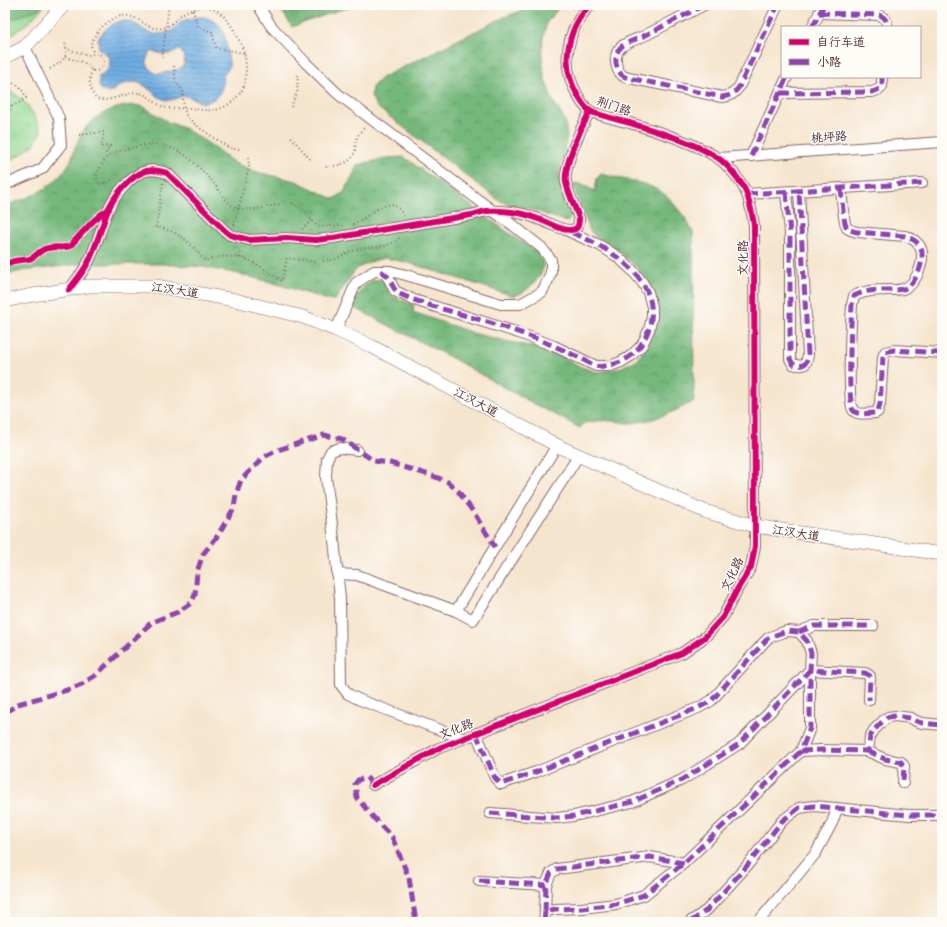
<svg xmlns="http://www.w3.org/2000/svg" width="947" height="927" viewBox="0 0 947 927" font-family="'Shantell Sans','LXGW WenKai TC',sans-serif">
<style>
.grass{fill:url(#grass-tufts);stroke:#6e7b5e}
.forest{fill:url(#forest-crowns);stroke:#5f6c53}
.water{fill:url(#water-rules);stroke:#5c6686;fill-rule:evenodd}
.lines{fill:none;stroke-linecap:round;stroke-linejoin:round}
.minor-casing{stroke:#866464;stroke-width:12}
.major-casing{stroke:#866464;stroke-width:14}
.path{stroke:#866464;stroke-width:2;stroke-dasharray:1 3;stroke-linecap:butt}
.minor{stroke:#fff;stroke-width:10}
.major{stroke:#fff;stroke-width:13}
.quiet{stroke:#8e44ad;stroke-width:5;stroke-dasharray:10 5;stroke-linecap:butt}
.cycleway-casing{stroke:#fdfcf7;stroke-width:8}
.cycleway{stroke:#d6006c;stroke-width:6}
.labels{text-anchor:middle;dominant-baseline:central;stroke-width:3;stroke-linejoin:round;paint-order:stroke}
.street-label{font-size:12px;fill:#4a1f2b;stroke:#fdfcf7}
</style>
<defs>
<pattern id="grass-tufts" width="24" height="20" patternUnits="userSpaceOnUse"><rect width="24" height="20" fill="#91d791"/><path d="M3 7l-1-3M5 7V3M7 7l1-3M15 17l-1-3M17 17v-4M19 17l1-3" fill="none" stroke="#7fb87d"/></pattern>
<pattern id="forest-crowns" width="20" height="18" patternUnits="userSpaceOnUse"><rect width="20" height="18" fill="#74b87b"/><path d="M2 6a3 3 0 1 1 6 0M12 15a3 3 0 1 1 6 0" fill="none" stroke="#619565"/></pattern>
<pattern id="water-rules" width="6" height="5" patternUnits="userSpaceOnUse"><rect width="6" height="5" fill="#6fade2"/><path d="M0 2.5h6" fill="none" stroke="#5d8cb7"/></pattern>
</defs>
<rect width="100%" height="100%" fill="#fdfcf7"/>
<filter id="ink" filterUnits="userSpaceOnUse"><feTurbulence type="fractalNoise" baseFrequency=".025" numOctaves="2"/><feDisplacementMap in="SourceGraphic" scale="8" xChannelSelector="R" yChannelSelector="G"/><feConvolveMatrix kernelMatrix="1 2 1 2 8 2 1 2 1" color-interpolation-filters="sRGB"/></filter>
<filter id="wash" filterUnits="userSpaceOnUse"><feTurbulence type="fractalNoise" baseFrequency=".012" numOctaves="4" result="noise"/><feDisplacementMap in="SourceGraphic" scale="16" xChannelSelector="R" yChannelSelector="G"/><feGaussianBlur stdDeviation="0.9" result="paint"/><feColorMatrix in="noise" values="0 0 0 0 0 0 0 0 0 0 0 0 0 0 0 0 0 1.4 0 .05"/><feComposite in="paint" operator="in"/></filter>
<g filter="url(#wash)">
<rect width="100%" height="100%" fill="#f6e5ce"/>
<g class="grass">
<path d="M 5,5 L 45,5 L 30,21 L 5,40 Z"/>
<path d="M 10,91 C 27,100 34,113 41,131 L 34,145 L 20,155 L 5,163 L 5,93 Z"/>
</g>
<g class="forest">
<path d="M 5,5 L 42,5 L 40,8 L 5,22 Z"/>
<path d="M 280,5 L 358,5 L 336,11 L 292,27 L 282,11 Z"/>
<path d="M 539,5 L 545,5 L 558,9 L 547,22 L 543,39 L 542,55 L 544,76 L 551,97 L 565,121 L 567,137 L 559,172 L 564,199 L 572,216 L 567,222 L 533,210 L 509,205 L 497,199 L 377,107 L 371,97 L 372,87 L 381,78 L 504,17 Z"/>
<path d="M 135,105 L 144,107 L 168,122 L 184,128 L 214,147 L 234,163 L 260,173 L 296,181 L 334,199 L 344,192 L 352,178 L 357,165 L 387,158 L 404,157 L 492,221 L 537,253 C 541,257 543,261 543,267 C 543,276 525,294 516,295 C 513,296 509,295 507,294 L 406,262 L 384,258 L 370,262 L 356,269 L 335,300 L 325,299 L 271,282 L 234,273 L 202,267 L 162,264 L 80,264 L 22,271 L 5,275 L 5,206 C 24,199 43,193 58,178 C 63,173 68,166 71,160 C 73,155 74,148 77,143 C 87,118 108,107 135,105 Z"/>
<path d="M 601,174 L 644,184 L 659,190 L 669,198 L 686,219 L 693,233 L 694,401 C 675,412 649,423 627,423 C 622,423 617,421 612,421 C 603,420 593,421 584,423 L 580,428 L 512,392 L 450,357 L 351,306 C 358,295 367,276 383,280 L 390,295 L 414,305 L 413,312 L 476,334 L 541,349 L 565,358 L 581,367 L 597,372 L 610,370 L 622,367 L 634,361 L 641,355 L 652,337 L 658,314 L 655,295 L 646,279 L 636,267 L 618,250 L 596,237 L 590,231 L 574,188 L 575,183 L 580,184 L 595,191 L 597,178 Z"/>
</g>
<path class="water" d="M 204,17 C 227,24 224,35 228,55 C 228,58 230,63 229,67 C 227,71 224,73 223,77 C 222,81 223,79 223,83 C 222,92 215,101 206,102 C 199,104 193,97 186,96 C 177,96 173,103 163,99 C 152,94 146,83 134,82 C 130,82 124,83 120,86 C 111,90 113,96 101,90 L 99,85 L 99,76 L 105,72 L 109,68 L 110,61 L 107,54 L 100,50 C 97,40 97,38 104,31 C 114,21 125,17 137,25 C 145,30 149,35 159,34 C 165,33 172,32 176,27 C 178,25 180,23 183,21 C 190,18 197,17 204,17 ZM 177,50 L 180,50 C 185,55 187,65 179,69 C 175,70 171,71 167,72 C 163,73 159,75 155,73 C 151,71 148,67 147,63 C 146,59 148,55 151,52 C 163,52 165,58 177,50 Z"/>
</g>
<g filter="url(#ink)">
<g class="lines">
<defs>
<g id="minor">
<path d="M 258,5 L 271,26 L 306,63 L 338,94 L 493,211 L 514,226 L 542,248 L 551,260 L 551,272 L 548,280 L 542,292 L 520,304 L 501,304 L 406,275 L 390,271 L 374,271 L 356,283 L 336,330"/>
<path d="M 704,5 C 685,15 665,25 646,35 C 638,39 628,41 621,47 C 613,54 615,69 622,75 C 625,78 630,78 634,79 L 722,97 C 730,96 734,94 739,87 L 778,5"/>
<path d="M 819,13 L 879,15 C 885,17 887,20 887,27"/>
<path d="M 812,27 L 824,5"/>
<path d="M 780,93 L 872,92 L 880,89 L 882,86 L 882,77"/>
<path d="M 751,156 L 787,77"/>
<path d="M 719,158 L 942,142"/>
<path d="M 5,185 L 42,169 L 61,145 L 59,118 L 25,47"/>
<path d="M 841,188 C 842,196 843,223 847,228 C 849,230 854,231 857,232 L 905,236 C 914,239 920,243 922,252 C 923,265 916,285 903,289 C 899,290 894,290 891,290 C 877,290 866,290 854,296 L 852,305 C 851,320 847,402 853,410 C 857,416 869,413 876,413 L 878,411 L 880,404 L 883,357 L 885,352 L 894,350 L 942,353"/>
<path d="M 786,192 L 790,233 L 790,359 L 793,364 C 803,367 807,366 808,354 L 799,191"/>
<path d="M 747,194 L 922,183"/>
<path d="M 381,271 L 386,275 L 389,279 L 395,291 L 414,300 L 519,333 L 554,346 L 596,366 L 610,366 L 621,362 L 631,356 L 642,345 L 649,330 L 652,317 L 652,307 L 648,292 L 642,282 L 632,270 L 618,257 L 599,245 L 566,230"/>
<path d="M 69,290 C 76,280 85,270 90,259 C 97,243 102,226 108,210 C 114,196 131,175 146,171 C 154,169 160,171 167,173 L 224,230 L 230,235 L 249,240 L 286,238 L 316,240 L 333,238 L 471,215 C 476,214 481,212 486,211 C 504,210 522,212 538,219 C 548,222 559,230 570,230 C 578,230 579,225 579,218 C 575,207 568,193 566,182 C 563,166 582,126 590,111"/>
<path d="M 357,450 L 340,448 L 331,451 L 327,459 L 326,477 L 334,540 L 340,598 L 341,685 L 348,694 L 360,700 L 462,738"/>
<path d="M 337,574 L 357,575 L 456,611 L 473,620 L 579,455"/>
<path d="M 456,611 L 557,445"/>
<path d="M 799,632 L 814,626 L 873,626"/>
<path d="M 476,733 L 495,778 L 501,784 L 536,772 L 698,708 L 711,701 L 768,638 L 778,634 L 787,631 L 799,632 L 807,641 L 811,653 L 810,670 L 810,728 L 801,751 L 684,863 L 644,895 L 616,904 L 582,908 L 555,909 L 545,911 L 544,922"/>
<path d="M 801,751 L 821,750 L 867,751 L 868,749 L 870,737 L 874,730 L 884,720 L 888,717 L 895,716 L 911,718 L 916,721 L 922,723 L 942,725"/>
<path d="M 867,751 L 885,759 L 901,762 L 904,766 L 903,783"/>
<path d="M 373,785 L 439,748 L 682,653 L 705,637 L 723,617 L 738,588 L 751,567 L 755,546 L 754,225 C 752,213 750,200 745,190 C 740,180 727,164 718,158 C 693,142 659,132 630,123 C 621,121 611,118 601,115 C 598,114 593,113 590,111 C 584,107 580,100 577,94 C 560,65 567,29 590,5"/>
<path d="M 490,813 L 557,818 L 574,816 L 632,802 L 682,780 L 739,744 L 810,670 L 865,673 L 870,676 L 869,700"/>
<path d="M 479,881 L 546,885"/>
<path d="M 545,911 L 546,885 L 551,873 L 557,869 L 650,857 L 684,863"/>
<path d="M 690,922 L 707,910 L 746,867 L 782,821 L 799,808 L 814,806 L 909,815 L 942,815"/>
<path d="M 758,922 L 816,853 L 832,823 L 837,809"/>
</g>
<g id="major">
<path d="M 5,57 L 25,47 L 64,5"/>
<path d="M 5,301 L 27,296 L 89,286 L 156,286 L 235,300 L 303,317 L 336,330 L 371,346 L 562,448 L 704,511 L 755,526 L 942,554"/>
</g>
</defs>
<use href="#minor" class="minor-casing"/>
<use href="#major" class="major-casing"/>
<g class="path">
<path d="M 569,5 L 574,9"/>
<path d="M 193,10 L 198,27 L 212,32 L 216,48 L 244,53"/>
<path d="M 65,57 C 70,59 83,61 86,64 C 90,66 90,71 96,71 C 106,70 107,56 98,54 C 94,53 92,55 88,55 C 81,54 74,51 67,49"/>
<path d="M 162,58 L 169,5"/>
<path d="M 174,66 L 176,83 L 183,90 C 183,98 183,107 186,115 C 190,123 218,140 226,146 C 232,149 236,150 242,148"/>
<path d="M 50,69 C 63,61 69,58 65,42"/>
<path d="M 92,70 C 91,73 90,76 90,79 C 89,84 92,95 96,98 C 105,105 128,91 140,93 C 149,95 155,104 164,107 C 171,110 180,108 188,108 C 197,109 206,111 215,110 C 228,108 242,95 245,83 C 246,80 245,76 246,74 C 246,67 246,59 244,52 C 238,36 225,7 204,7 C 199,7 192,10 187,11 C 178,15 172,27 162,28 C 152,30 146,24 137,19 C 123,11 110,19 100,29 C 97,33 91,40 91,45 C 91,47 93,51 93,54"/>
<path d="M 5,83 C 16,81 22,87 26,98 L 19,103 L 12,106"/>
<path d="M 5,100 C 15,106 12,111 5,118"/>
<path d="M 291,107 L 297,92 L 298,74"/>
<path d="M 79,135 L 104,132 L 101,146 L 110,146 L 106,152 L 107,156"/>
<path d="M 291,137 L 311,160"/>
<path d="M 326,167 C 335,166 351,164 354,154 C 356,150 355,145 356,141 C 357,135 361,131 365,127"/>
<path d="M 112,180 L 99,185 L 96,176 C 107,153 108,153 132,148 C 139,146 149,143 156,144 C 161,145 169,146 174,149 C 189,155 205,173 215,185 C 222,194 227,205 239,208 C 252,212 268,206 281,204"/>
<path d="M 163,183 L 156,227 C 180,231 190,243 205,261 C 217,256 235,255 248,260 C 258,264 273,275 282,281 L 287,258 L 317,262"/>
<path d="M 292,203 L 306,212 L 310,218 L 316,225 L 320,227 L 343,225"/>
<path d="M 353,224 C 367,218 378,205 393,204 L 400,210 L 404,217"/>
<path d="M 234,225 L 249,167 L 248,156"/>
<path d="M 302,229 L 312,220"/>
<path d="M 240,258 L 241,247"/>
<path d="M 323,261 C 328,260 333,260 338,258 C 344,255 349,251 355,250 C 373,245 386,251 400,237"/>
<path d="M 941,806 L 942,796"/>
</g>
<use href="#minor" class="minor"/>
<use href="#major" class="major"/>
<g class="quiet">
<path d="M 704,5 C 685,15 665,25 646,35 C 638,39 628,41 621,47 C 613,54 615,69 622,75 C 625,78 630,78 634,79 L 722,97 C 730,96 734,94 739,87 L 778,5"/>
<path d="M 819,13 L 879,15 C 885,17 887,20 887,27"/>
<path d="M 812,27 L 824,5"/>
<path d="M 780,93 L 872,92 L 880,89 L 882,86 L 882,77"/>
<path d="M 751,156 L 787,77"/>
<path d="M 841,188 C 842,196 843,223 847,228 C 849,230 854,231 857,232 L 905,236 C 914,239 920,243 922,252 C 923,265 916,285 903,289 C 899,290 894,290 891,290 C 877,290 866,290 854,296 L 852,305 C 851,320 847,402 853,410 C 857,416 869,413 876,413 L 878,411 L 880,404 L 883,357 L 885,352 L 894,350 L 942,353"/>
<path d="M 786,192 L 790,233 L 790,359 L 793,364 C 803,367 807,366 808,354 L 799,191"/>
<path d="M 747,194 L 922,183"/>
<path d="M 381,271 C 384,273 386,275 388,277 C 393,284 392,289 400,294 C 419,303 440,308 460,314 C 492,323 524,333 554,346 C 564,350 573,355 582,359 C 586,361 591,364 595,366 C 599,367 606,366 610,365 C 627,362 639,351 646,336 C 670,283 610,247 568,231"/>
<path d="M 799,632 L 814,626 L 873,626"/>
<path d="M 5,713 L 18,704 L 67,690 L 82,684 L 96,675 L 152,622 L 178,612 L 191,603 L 195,595 L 197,572 L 203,554 L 216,538 L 234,508 L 236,494 L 241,480 L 264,457 L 278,450 L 324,435 L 342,439 L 374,461 L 390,463 L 433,476 L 448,482 L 458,491 L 474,513 L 495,547"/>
<path d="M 476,733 L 495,778 L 501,784 L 536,772 L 698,708 L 711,701 L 768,638 L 778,634 L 787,631 L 799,632 L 807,641 L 811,653 L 810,670 L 810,728 L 801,751 L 684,863 L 644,895 L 616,904 L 582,908 L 555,909 L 545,911 L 544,922"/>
<path d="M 801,751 L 821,750 L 867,751 L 868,749 L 870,737 L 874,730 L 884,720 L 888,717 L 895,716 L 911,718 L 916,721 L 922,723 L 942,725"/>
<path d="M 867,751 L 885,759 L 901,762 L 904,766 L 903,783"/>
<path d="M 373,785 L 366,777 L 358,780 L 355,784 L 357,798 L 380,825 L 392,837 L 409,878 L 416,922"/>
<path d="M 490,813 L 557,818 L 574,816 L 632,802 L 682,780 L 739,744 L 810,670 L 865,673 L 870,676 L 869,700"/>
<path d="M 479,881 L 546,885"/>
<path d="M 545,911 L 546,885 L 551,873 L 557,869 L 650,857 L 684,863"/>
<path d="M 690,922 L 707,910 L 746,867 L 782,821 L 799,808 L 814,806 L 909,815 L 942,815"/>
</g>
<defs>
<g id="cycleway">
<path d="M 5,265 C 15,257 25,262 32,258 C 38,254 41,249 48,248 C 56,246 63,249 70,246 C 83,233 93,218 109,209"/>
<path d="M 69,290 C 76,280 85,270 90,259 C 97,243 102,226 108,210 C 114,196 131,175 146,171 C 154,169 160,171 167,173 L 224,230 L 230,235 L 249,240 L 286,238 L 316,240 L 333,238 L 471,215 C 476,214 481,212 486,211 C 504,210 522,212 538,219 C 548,222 559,230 570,230 C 578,230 579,225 579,218 C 575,207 568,193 566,182 C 563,166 582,126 590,111"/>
<path d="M 373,785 L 439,748 L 682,653 L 705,637 L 723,617 L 738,588 L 751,567 L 755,546 L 754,225 C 752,213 750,200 745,190 C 740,180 727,164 718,158 C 693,142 659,132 630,123 C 621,121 611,118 601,115 C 598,114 593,113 590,111 C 584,107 580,100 577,94 C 560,65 567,29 590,5"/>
</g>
</defs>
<use href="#cycleway" class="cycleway-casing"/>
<use href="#cycleway" class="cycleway"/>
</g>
</g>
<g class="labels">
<g class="street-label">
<text transform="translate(614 106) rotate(19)">荆门路</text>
<text transform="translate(829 137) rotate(-4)">桃坪路</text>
<text transform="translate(743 258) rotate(-90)">文化路</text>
<text transform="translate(175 290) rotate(8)">江汉大道</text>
<text transform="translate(476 402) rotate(28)">江汉大道</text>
<text transform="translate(796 533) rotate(9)">江汉大道</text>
<text transform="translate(732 574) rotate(-64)">文化路</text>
<text transform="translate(456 729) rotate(-21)">文化路</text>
</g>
</g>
<rect width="947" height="927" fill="none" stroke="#fdfcf7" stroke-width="20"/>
<rect x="781" y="26" width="140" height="52" fill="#fdfcf7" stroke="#b5a4a5"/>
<rect x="789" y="39" width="20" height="6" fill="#d6006c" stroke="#b5a4a5"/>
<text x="817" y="46" font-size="12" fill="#4a1f2b">自行车道</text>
<rect x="789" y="59" width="20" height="6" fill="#8e44ad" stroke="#b5a4a5"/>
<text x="817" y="66" font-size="12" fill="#4a1f2b">小路</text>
</svg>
